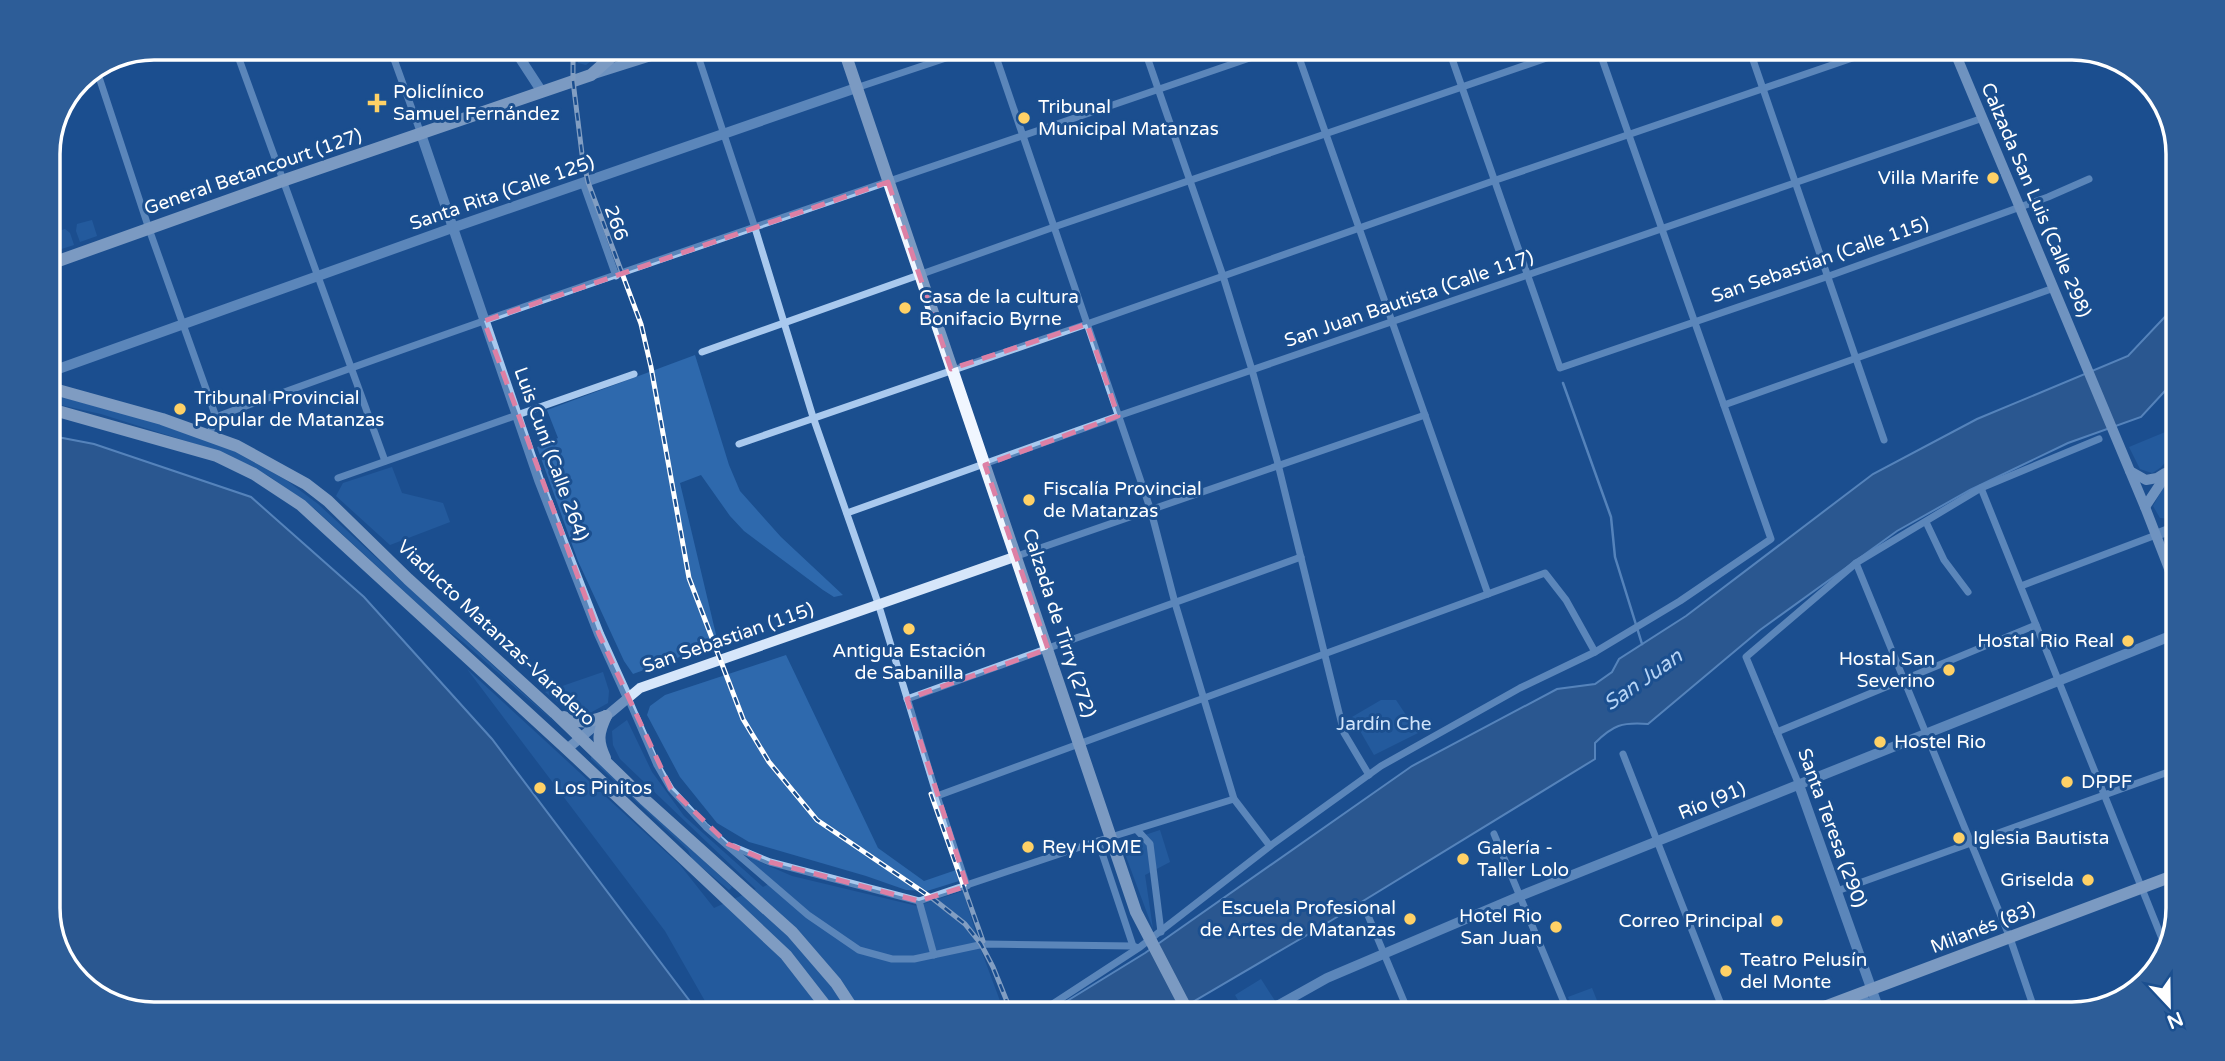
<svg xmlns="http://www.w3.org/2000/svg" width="2225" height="1061" viewBox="0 0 2225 1061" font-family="'Varela Round',sans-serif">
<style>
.green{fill:#2e69ad}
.water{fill:#3c6290;stroke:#9cc4f0;stroke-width:2}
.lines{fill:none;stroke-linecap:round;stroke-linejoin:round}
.stream{stroke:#9cc4f0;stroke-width:2.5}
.minor{stroke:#a9c9ee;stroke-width:7}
.tertiary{stroke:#a9c9ee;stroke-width:10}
.secondary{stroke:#d6e6fa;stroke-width:10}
.primary{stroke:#f0f6ff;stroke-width:12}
.trunk{stroke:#f8faff;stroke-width:12}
.rail-casing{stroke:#fff;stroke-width:5}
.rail{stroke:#1b4f8f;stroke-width:2.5;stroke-dasharray:8;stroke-linecap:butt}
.marked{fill:none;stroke:#dd80a5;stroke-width:5;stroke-dasharray:14 9;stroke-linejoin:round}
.poi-dot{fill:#ffd166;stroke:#1b4f8f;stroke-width:2.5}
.labels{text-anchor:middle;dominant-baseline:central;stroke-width:6;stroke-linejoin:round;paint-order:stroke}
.poi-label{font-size:19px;fill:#fff;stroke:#1b4f8f;text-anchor:start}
.street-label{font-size:19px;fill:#fff;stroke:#1b4f8f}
.park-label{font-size:19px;fill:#cfe3fa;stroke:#1b4f8f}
.water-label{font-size:21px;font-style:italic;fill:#b5d3f5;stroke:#1b4f8f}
.rim{fill:none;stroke:#fff;stroke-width:3.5}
</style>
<rect width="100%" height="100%" fill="#1b4f8f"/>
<g class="green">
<path d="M 579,49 L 606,49 L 586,65 L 578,63 Z"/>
<path d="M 92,220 L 97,236 L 80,242 L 76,231 L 77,224 Z"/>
<path d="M 65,229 L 70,233 L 74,245 L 49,253 L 47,235 Z"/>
<path d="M 695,355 L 729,465 L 740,491 L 781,537 L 843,595 L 834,597 L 823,590 L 744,531 L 730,516 L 701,475 L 680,483 L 718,643 L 633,674 L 624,661 L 578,561 L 537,447 L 558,438 L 547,410 Z"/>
<path d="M 47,393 L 161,424 L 230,449 L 286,480 L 318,504 L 561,728 L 463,642 L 443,627 L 315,509 L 269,476 L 227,454 L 101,414 L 47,402 Z"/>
<path d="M 2175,428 C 2175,447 2170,464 2152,473 L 2140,469 L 2129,447 Z"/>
<path d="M 392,467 L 402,493 L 443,503 L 450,522 L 390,545 L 336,496 L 343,483 Z"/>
<path d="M 2174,469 L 2174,519 L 2160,518 L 2153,506 Z"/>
<path d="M 786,655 L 878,848 L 924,881 L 956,870 L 959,881 L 927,891 L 906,890 L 866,876 L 749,842 L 717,823 L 680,777 L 647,715 L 650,706 L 665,695 Z"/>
<path d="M 467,669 L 680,865 L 714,908 L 756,889 L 620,759 L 613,745 L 612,731 L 627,720 L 652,772 L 684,816 L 763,887 L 773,882 L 746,856 L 792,876 L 917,906 L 963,891 L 981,950 L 1003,1009 L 709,1008 L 665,931 Z"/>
<path d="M 603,672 L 609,691 L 608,703 L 590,713 L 572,713 L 545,692 Z"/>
<path d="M 1381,700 L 1396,700 L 1418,733 L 1374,755 L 1352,717 Z"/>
<path d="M 591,756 L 732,887 L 729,890 L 692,859 L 688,850 L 591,759 Z"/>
<path d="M 1160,830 L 1170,862 L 1145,875 L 1153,929 L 1121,843 Z"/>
<path d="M 1261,979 L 1277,1004 L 1268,1010 L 1244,1010 L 1235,995 Z"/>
<path d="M 1592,988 L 1600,1008 L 1590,1012 L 1574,1012 L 1568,997 Z"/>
</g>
<g class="water">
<path d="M 2176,305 L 2175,380 L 2141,417 L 2068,443 L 1970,490 L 1897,531 L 1760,630 L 1648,724 C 1622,722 1613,725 1595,743 L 1595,759 L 1319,928 L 1179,1010 L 1054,1009 L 1145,953 L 1412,766 L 1557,689 L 1595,684 L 1612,672 L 1619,659 L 1686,616 L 1873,474 L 1977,419 L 2128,356 Z"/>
<path d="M 47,435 L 94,444 L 251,497 L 364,597 L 492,739 L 695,1008 L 113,1005 L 69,972 L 48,915 Z"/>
</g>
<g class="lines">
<path class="stream" d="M 1563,383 L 1611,517 L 1615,557 L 1642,644"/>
<g class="minor">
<path d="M 235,48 L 385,461"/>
<path d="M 390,48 L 421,134"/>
<path d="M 696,50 L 755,228 L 813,417 L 878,603 L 937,796 L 967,886"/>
<path d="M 994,51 L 1151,511 L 1175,603 L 1234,799 L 1270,846"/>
<path d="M 1145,51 L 1223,276 L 1252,370 L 1277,460 L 1344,733 L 1369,775"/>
<path d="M 1297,52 L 1488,594"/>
<path d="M 1450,53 L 1560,368 L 1829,276 L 2048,197 L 2089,179"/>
<path d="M 1751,54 L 1884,440"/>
<path d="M 97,71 L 149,229 L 216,417"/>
<path d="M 856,88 L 967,51"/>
<path d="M 583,183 L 616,276"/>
<path d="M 702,352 L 1054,227 L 1561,53"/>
<path d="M 1724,405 L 2054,288"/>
<path d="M 209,435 L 216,417 C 564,289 917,173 1267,52"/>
<path d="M 739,444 L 1087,324 L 1493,181 L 1864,54"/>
<path d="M 338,478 L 634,374"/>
<path d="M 1981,488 L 2167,951"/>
<path d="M 847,513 L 1118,416 L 1983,118"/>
<path d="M 1926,522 L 1944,560 L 1968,592"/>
<path d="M 1017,556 L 1425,415"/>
<path d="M 1856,563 L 2010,938 L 2036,1014"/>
<path d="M 2021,586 L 2156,535"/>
<path d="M 628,698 L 657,765 L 671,789 L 706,827 L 808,915 L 859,950 L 892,959 L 914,959 L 984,944 L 1133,946"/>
<path d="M 907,699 L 1301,557"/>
<path d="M 1777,732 L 2036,625"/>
<path d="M 1623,754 L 1724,1012"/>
<path d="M 1799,785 L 1746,657 L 1856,563 L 1981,488 L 2099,439"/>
<path d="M 937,796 L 1545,573 L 1566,600 L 1595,652"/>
<path d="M 1137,830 L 1150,844 L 1161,932"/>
<path d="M 1494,834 L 1568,1012"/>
<path d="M 1098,841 L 1133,946 L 1136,947"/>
<path d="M 734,847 L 770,862 L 919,901 L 1098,841 L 1234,799"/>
<path d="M 1837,891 L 2171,771"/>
<path d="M 919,901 L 934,955"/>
<path d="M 1367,913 L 1408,1011"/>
<path d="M 1045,1009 L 1140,947 L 1270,846 L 1381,766 L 1520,688 L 1595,652 L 1680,601 L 1771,539 L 1600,53"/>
</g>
<g class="tertiary">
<path d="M 514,49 L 542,92"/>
<path d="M 421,134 L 539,480 L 599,634 L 628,698"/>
<path d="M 47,373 L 452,228 L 856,88"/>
<path d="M 2156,535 L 2174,528"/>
<path d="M 1799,785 L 1880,1013"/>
<path d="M 1849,998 L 1864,1000 L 1878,1013"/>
<path d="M 1270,1010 L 1327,978 L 1520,896 L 2173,635"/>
</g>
<g class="secondary">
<path d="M 1956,55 L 2145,507 L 2173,579"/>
<path d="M 594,74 L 673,49"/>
<path d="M 2130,471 L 2146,480 L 2157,478 L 2165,473"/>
<path d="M 2145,507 L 2174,463"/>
<path d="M 567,749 L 640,688 L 1017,556"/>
</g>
<g class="primary">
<path d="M 844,50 L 1136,912 L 1187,1010"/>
<path d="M 47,265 L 285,180 L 591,75 L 620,49"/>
<path d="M 1808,1013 L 2170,877"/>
</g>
<g class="trunk">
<path d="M 47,387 L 162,419 L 237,446 L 306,484 L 328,501 L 408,579 L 555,713 L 644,799 L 792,932 L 836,983 L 853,1009"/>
<path d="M 47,408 L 217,456 L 254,474 L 301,505 L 567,749 L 786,955 L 828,1009"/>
<path d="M 564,717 C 581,724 590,722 606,716"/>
<path d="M 605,758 C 597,741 598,733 606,716"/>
</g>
<defs>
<g id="rail">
<path d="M 573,49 L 573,81 L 582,154 L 588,182 L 641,324 L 651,367 L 689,578 L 743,719 L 769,762 L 817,820 L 932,898 L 965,924 L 981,944 L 993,967 L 1010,1009"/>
<path d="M 931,794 L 983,941"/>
</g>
</defs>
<use href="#rail" class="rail-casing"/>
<use href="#rail" class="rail"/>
</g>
<path d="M0 0H2225V1061H0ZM 888,182 L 951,369 L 1087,324 L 1118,416 L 985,465 L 1048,649 L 907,699 L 967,886 L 919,901 L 770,862 L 728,844 L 671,789 L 599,634 L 484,321 Z" fill="#1b4f8f" fill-opacity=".55" fill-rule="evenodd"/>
<path class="marked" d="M 888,182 L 951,369 L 1087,324 L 1118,416 L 985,465 L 1048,649 L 907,699 L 967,886 L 919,901 L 770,862 L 728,844 L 671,789 L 599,634 L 484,321 Z"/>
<g class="poi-dot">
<path d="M373.5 92.5h7v7h7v7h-7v7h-7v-7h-7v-7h7z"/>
<circle cx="1024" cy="118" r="7"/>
<circle cx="1993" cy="178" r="7"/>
<circle cx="905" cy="308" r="7"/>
<circle cx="180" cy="409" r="7"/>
<circle cx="1029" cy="500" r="7"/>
<circle cx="909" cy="629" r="7"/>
<circle cx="2128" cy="641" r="7"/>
<circle cx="1949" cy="670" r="7"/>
<circle cx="1880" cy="742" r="7"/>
<circle cx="2067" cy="782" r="7"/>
<circle cx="540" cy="788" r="7"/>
<circle cx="1959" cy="838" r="7"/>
<circle cx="1028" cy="847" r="7"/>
<circle cx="1463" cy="859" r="7"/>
<circle cx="2088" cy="880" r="7"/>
<circle cx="1410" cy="919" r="7"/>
<circle cx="1777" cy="921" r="7"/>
<circle cx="1556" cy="927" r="7"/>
<circle cx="1726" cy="971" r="7"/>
</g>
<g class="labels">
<g class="poi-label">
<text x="393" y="92">Policlínico<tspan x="393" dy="22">Samuel Fernández</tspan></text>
<text x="1038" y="107">Tribunal<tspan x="1038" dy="22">Municipal Matanzas</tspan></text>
<text x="1979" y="178" text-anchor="end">Villa Marife</text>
<text x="919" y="297">Casa de la cultura<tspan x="919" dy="22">Bonifacio Byrne</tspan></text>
<text x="194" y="398">Tribunal Provincial<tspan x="194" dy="22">Popular de Matanzas</tspan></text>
<text x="1043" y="489">Fiscalía Provincial<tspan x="1043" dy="22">de Matanzas</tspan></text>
<text x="2114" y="641" text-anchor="end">Hostal Rio Real</text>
<text x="909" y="651" text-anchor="middle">Antigua Estación<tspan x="909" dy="22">de Sabanilla</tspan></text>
<text x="1935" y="659" text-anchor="end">Hostal San<tspan x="1935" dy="22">Severino</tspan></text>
<text x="1894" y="742">Hostel Rio</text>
<text x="2081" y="782">DPPF</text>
<text x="554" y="788">Los Pinitos</text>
<text x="1973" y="838">Iglesia Bautista</text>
<text x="1042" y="847">Rey HOME</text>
<text x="1477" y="848">Galería -<tspan x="1477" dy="22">Taller Lolo</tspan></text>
<text x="2074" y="880" text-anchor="end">Griselda</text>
<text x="1396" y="908" text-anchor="end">Escuela Profesional<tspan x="1396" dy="22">de Artes de Matanzas</tspan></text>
<text x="1542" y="916" text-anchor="end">Hotel Rio<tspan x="1542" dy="22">San Juan</tspan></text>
<text x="1763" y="921" text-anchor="end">Correo Principal</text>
<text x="1740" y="960">Teatro Pelusín<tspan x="1740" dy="22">del Monte</tspan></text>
</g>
<g class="street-label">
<text transform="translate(253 172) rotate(-19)">General Betancourt (127)</text>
<text transform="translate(502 193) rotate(-19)">Santa Rita (Calle 125)</text>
<text transform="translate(2036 200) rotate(67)">Calzada San Luis (Calle 298)</text>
<text transform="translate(616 223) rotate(70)">266</text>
<text transform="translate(1820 260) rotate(-19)">San Sebastian (Calle 115)</text>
<text transform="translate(1409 299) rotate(-19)">San Juan Bautista (Calle 117)</text>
<text transform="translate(551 454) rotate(70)">Luis Cuní (Calle 264)</text>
<text transform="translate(1059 623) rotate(72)">Calzada de Tirry (272)</text>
<text transform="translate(496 633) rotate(43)">Viaducto Matanzas-Varadero</text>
<text transform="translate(728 638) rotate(-19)">San Sebastian (115)</text>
<text transform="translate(1712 801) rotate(-22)">Río (91)</text>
<text transform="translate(1832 828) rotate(70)">Santa Teresa (290)</text>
<text transform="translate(1983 928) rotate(-21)">Milanés (83)</text>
</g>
<g class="park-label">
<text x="1384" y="724">Jardín Che</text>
</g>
<g class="water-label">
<text transform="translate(1643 680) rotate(-35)">San Juan</text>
</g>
</g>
<path d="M0 0H2225V1061H0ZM154 60H2072A94 94 0 0 1 2166 154V908A94 94 0 0 1 2072 1002H154A94 94 0 0 1 60 908V154A94 94 0 0 1 154 60Z" fill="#2d5d98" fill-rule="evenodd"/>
<path class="rim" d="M154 60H2072A94 94 0 0 1 2166 154V908A94 94 0 0 1 2072 1002H154A94 94 0 0 1 60 908V154A94 94 0 0 1 154 60Z"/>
<g transform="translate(2169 1005) rotate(158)" stroke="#1b4f8f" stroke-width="5" paint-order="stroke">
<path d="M0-5L12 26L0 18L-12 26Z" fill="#ffffff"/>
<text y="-10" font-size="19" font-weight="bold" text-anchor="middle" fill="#ffffff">N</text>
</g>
</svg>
